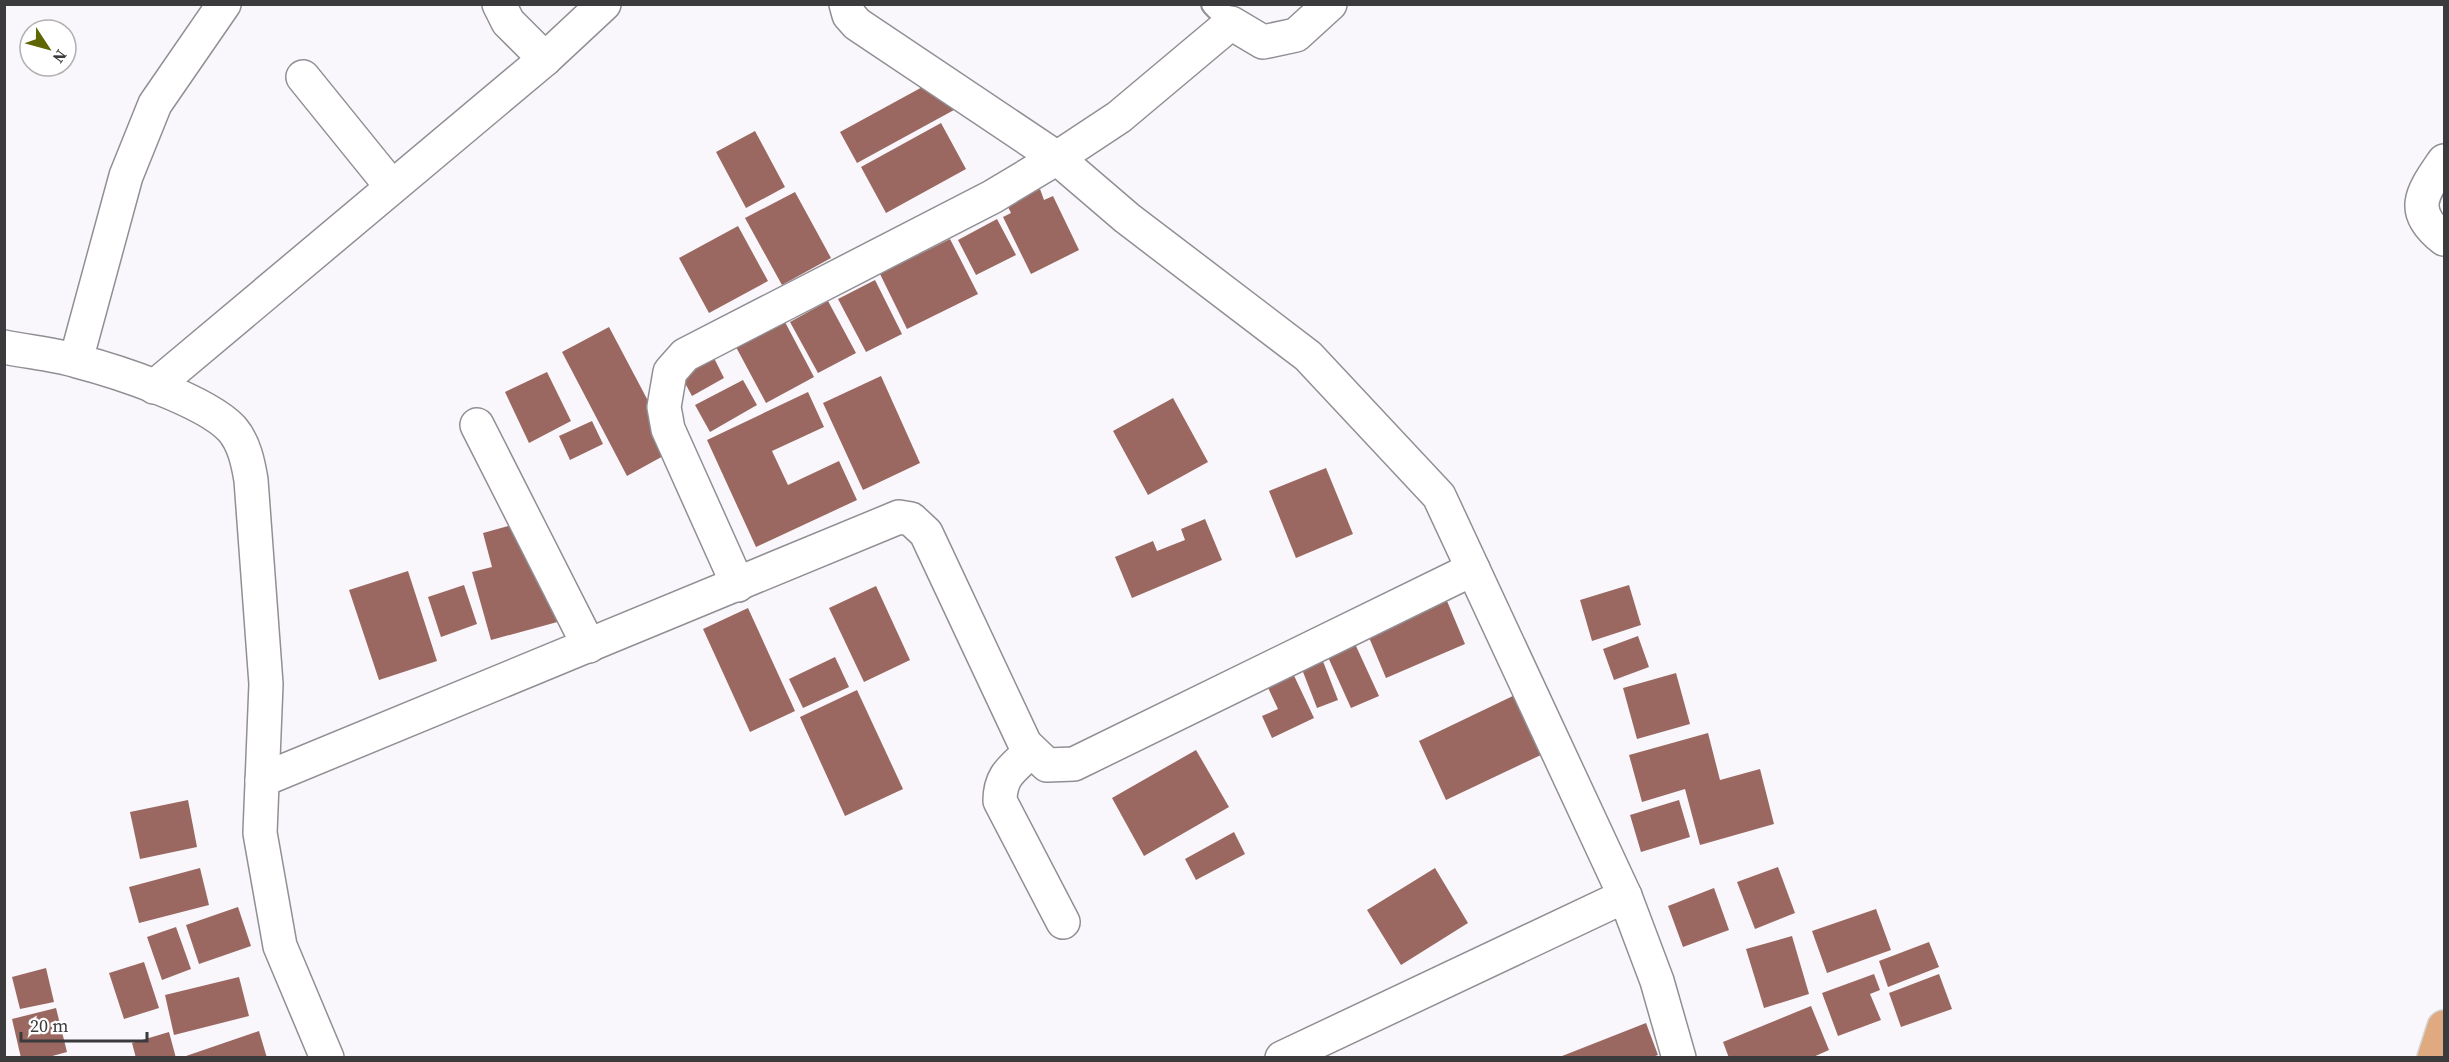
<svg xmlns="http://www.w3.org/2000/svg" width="2449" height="1062" viewBox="0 0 2449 1062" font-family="'Source Serif 4',serif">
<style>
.building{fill:#9a6861}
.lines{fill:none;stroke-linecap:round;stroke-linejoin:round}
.lane-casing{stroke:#918f93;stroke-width:26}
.street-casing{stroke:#918f93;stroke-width:36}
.primary-casing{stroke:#d4d4d4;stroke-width:36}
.lane{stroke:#fff;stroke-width:22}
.street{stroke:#fff;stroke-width:33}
.primary{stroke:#e0aa80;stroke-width:33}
</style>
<rect width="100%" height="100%" fill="#f9f7fc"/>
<g class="building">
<path d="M 937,79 L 954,110 L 857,163 L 840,132 Z"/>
<path d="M 941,123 L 966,169 L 886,213 L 861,167 Z"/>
<path d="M 755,131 L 785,187 L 746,208 L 716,152 Z"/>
<path d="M 1040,189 L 1044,200 L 1053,196 L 1079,250 L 1031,274 L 1003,217 L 1011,213 L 1007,205 Z"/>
<path d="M 795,192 L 831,258 L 782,285 L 745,218 Z"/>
<path d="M 997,219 L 1016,255 L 976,275 L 958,240 Z"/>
<path d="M 738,226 L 768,281 L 709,313 L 679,258 Z"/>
<path d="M 950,239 L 978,294 L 907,329 L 880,274 Z"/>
<path d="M 875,280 L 902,334 L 866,352 L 838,299 Z"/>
<path d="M 828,301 L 856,353 L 818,373 L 790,322 Z"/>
<path d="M 785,322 L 814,377 L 766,403 L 736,347 Z"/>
<path d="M 609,327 L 674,450 L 627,476 L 562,352 Z"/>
<path d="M 712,354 L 724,378 L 692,396 L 679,372 Z"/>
<path d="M 547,372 L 571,421 L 529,443 L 505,392 Z"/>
<path d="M 881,376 L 920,463 L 863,490 L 823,403 Z"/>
<path d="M 743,380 L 757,405 L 710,432 L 695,405 Z"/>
<path d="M 808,392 L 824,427 L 772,451 L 788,485 L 839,461 L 857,500 L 756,547 L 707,440 Z"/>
<path d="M 1173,398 L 1208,462 L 1148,495 L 1113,431 Z"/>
<path d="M 592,421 L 603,444 L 570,460 L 559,436 Z"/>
<path d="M 1326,468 L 1353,534 L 1296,558 L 1269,491 Z"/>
<path d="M 1205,519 L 1222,560 L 1132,598 L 1115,557 L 1153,541 L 1157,551 L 1185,540 L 1181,529 Z"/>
<path d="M 519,523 L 532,571 L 547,567 L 561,621 L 491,640 L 472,572 L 492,567 L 483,533 Z"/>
<path d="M 408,571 L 437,661 L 379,680 L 349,590 Z"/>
<path d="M 464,585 L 477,624 L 441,637 L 428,597 Z"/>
<path d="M 1629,585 L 1641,625 L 1592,641 L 1580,600 Z"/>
<path d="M 876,586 L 910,660 L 864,682 L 829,608 Z"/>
<path d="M 1447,601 L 1465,644 L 1386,678 L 1368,635 Z"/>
<path d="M 748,608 L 795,711 L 750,732 L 703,629 Z"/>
<path d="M 1350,633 L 1379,696 L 1351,708 L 1323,646 Z"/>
<path d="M 1638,636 L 1649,667 L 1614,680 L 1603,649 Z"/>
<path d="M 1319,651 L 1338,700 L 1317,708 L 1298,659 Z"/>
<path d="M 835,657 L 849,687 L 803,708 L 789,679 Z"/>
<path d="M 1289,665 L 1314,718 L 1272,738 L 1262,716 L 1278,709 L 1263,677 Z"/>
<path d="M 1676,673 L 1690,724 L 1637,739 L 1623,688 Z"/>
<path d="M 857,690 L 903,789 L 845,816 L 800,717 Z"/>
<path d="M 1517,694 L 1545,753 L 1446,800 L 1419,741 Z"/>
<path d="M 1708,733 L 1720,780 L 1760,769 L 1774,824 L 1700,845 L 1685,789 L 1642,802 L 1629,755 Z"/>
<path d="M 1196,750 L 1229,807 L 1144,856 L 1112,798 Z"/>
<path d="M 188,800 L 197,847 L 140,859 L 130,812 Z"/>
<path d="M 1679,800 L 1690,837 L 1641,852 L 1630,815 Z"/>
<path d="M 1234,832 L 1245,854 L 1196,880 L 1185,859 Z"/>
<path d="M 1778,867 L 1795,913 L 1755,929 L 1737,882 Z"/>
<path d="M 200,868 L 209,905 L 139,923 L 129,887 Z"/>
<path d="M 1435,868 L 1468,923 L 1401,965 L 1367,910 Z"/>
<path d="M 1714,888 L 1729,930 L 1683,947 L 1668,906 Z"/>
<path d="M 238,907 L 251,946 L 199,964 L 186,925 Z"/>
<path d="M 1876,909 L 1891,950 L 1827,973 L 1812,931 Z"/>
<path d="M 176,927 L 191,969 L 162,980 L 147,937 Z"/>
<path d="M 1792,936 L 1809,994 L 1764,1008 L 1746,949 Z"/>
<path d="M 1929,942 L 1939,967 L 1888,987 L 1879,961 Z"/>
<path d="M 144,962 L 159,1008 L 124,1019 L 109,973 Z"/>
<path d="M 46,968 L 54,1002 L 20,1009 L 12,977 Z"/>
<path d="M 1874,974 L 1880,990 L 1870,994 L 1881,1020 L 1838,1036 L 1822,993 Z"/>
<path d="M 1939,974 L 1952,1009 L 1901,1027 L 1889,993 Z"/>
<path d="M 239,977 L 249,1016 L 174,1035 L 165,995 Z"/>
<path d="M 1811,1006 L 1829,1050 L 1811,1058 L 1729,1058 L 1723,1042 Z"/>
<path d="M 56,1008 L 67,1052 L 45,1058 L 21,1058 L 12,1019 Z"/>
<path d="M 1646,1023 L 1658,1055 L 1650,1058 L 1557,1058 Z"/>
<path d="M 259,1031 L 267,1058 L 187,1058 L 186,1056 Z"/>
<path d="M 169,1032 L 176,1058 L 136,1058 L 132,1043 Z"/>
</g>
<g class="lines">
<defs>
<path id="lane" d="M 1213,4 L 1231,23"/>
<g id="street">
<path d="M 499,4 L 508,22 L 545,59"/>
<path d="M 1330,4 L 1296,35 L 1263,42 L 1231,23 L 1119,117 L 1057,158 L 1127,218 L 1308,356 L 1439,496 L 1625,896 L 1657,981 L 1679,1058"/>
<path d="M 303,77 L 392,187"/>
<path d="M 2444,161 C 2422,193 2408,211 2444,239"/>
<path d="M 4,347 C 28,352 54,354 77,361 C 116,371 205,400 232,429 C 244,443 248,462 251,480 L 266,684 L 260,833 L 280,946 L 327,1058"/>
<path d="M 76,360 L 126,176 L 155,104 L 224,4"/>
<path d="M 154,387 L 545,59 L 604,4"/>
<path d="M 477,425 L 589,646"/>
<path d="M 738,585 L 668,429 L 664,407 L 670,372 L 685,355 L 992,197 L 1057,158 L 857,24 L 849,15 L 846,4"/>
<path d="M 1031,751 C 1014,768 1000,774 1000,801 L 1063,922"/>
<path d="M 262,780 L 899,517 L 911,519 L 926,533 L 1025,744 L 1047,765 L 1074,764 L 1473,569"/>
<path d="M 1282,1058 L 1625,896"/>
</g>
<path id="primary" d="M 2434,1058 L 2444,1027"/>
</defs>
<use href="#lane" class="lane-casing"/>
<use href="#street" class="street-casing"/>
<use href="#primary" class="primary-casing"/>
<use href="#lane" class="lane"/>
<use href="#street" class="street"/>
<use href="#primary" class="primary"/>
</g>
<rect width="2449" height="1062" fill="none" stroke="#3b3a3c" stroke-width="12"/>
<g transform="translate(48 48) rotate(126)"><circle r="28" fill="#ffffff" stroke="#b1b0b1" stroke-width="1.5"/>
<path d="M0-4.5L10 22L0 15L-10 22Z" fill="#5f6503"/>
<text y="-9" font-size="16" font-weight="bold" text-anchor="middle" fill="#3b3a3c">N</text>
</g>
<path d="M21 1032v9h126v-9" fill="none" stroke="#3b3a3c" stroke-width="3"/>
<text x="30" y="1032" font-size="18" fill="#3b3a3c" stroke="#ffffff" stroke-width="4.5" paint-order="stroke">20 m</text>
</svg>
